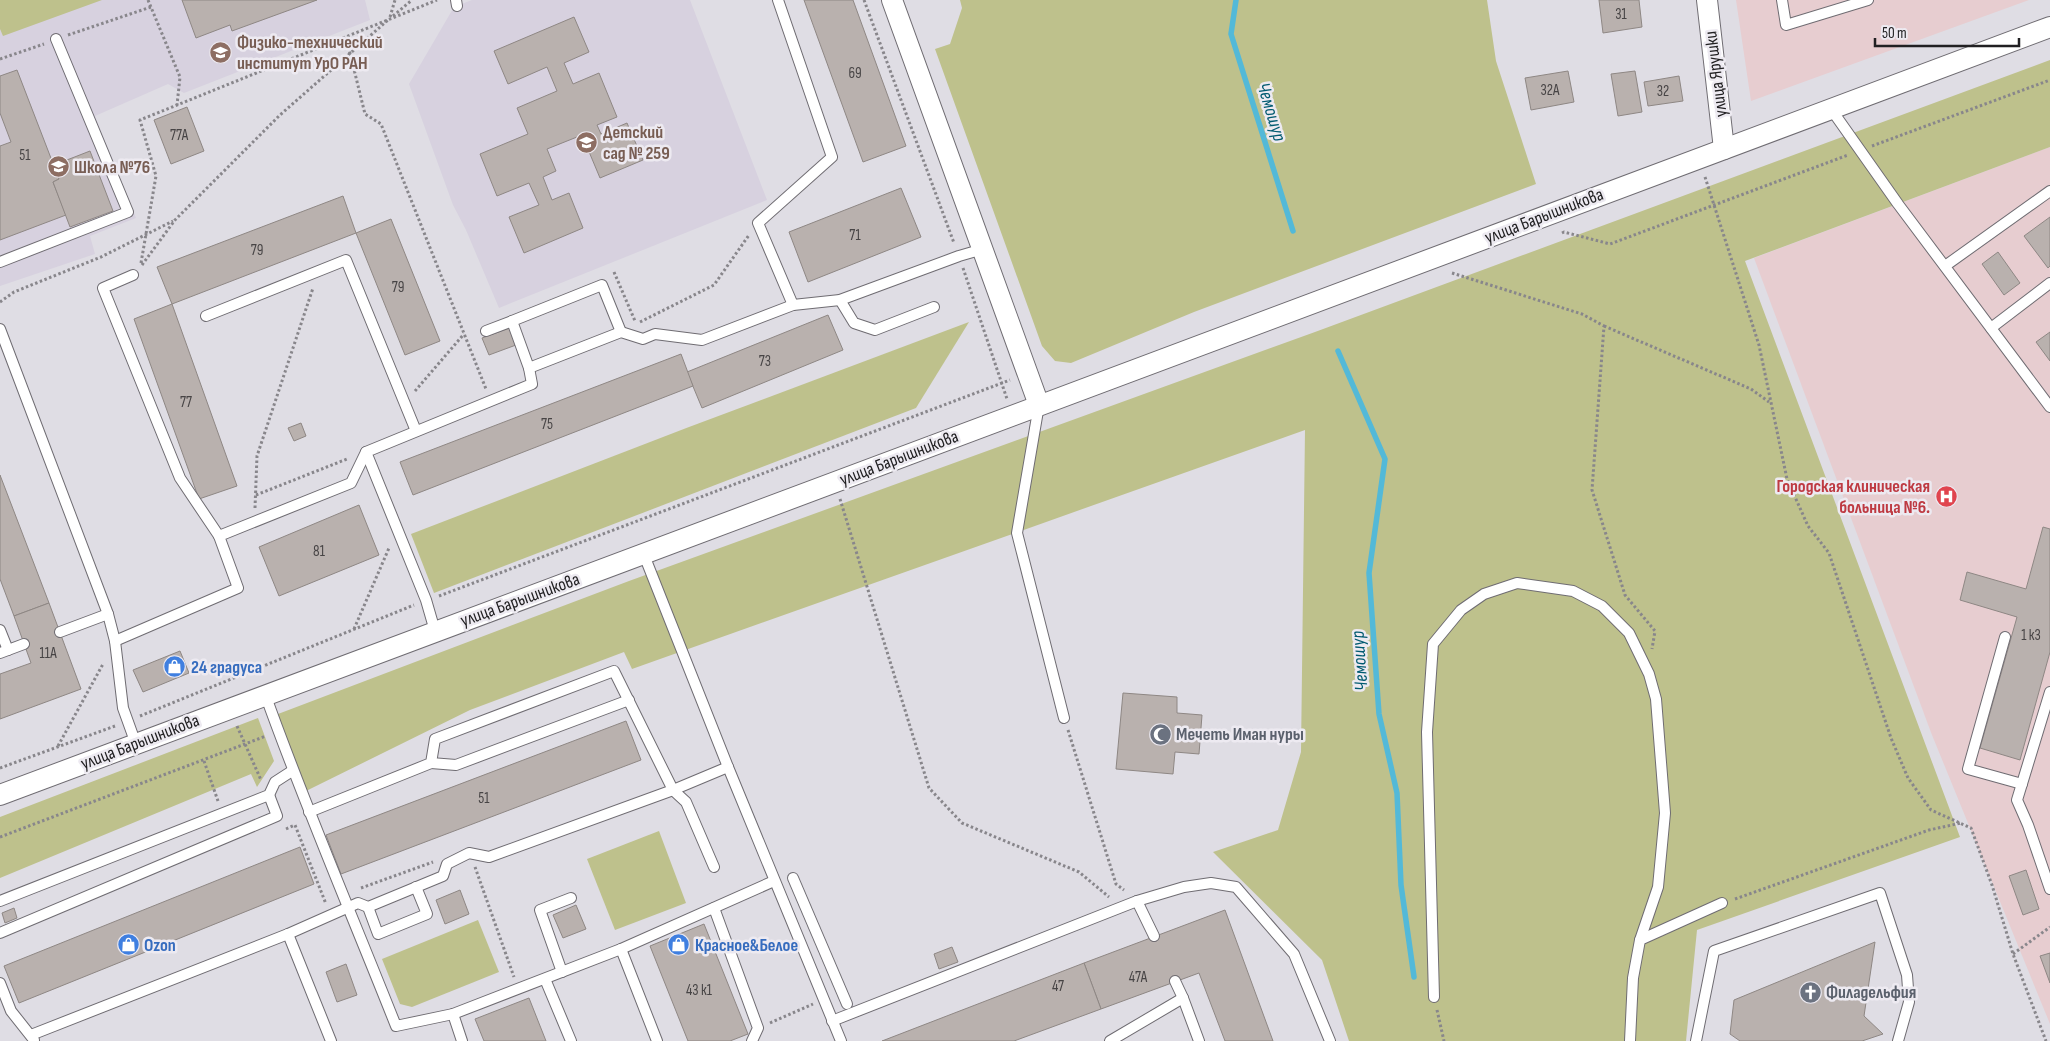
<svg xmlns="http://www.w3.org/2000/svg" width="2050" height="1041" viewBox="0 0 2050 1041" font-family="'Sofia Sans Condensed',sans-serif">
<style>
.built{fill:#d7d1df}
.medical{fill:#e7cdd0}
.green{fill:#bec18c}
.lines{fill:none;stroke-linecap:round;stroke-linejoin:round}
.stream{stroke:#53b9d8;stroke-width:5.5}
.building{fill:#b9b1ae;stroke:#8e8784}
.service-casing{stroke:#6f6c72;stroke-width:12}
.minor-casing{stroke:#6f6c72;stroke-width:22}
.path{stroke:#88868b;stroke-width:3;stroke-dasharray:2.5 2.5;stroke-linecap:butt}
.service{stroke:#fff;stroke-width:10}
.minor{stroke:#fff;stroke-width:20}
.labels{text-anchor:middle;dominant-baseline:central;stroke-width:5;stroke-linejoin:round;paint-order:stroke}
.number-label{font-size:15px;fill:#474445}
.education-label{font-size:18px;font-weight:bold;fill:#785e54;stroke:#edeaf1;text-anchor:start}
.street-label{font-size:18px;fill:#212022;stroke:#edeaf1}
.health-label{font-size:18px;font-weight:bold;fill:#be3a42;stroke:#edeaf1;text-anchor:end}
.shop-label{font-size:18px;font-weight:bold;fill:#366cbe;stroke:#edeaf1;text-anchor:start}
.worship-label{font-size:18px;font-weight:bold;fill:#5b616d;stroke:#edeaf1;text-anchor:start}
.water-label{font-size:19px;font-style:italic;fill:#005a70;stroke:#edeaf1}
</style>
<rect width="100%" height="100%" fill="#dfdde4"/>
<g class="built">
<path d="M 0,0 L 365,0 L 370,20 L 184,93 L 168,84 L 95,116 L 136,218 L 90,236 L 95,254 L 0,286 Z"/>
<path d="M 472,0 L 690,0 L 767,200 L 499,308 L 466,230 L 453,205 L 409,84 L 454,7 Z"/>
</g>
<g class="medical">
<path d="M 1736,0 L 2029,0 L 1751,101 Z"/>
<path d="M 2050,147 L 2050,1024 L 1932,735 L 1754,258 Z"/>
</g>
<g class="green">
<path d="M 0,0 L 102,0 L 3,36 L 0,29 Z"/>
<path d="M 960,0 L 1487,0 L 1496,61 L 1536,184 L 1194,312 L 1071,363 L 1055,361 L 1042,346 L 935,49 L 950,44 L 962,8 Z"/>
<path d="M 2050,60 L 2050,147 L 1745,261 L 1960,837 L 1697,930 L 1686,1041 L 1349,1041 L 1322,960 L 1213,852 L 1278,830 L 1301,752 L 1305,430 L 632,669 L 624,652 L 470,710 L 306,791 L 278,714 L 629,581 L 1315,332 Z"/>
<path d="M 969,322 L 916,408 L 434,593 L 411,534 L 689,427 Z"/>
<path d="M 258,718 L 274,761 L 257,787 L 251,774 L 0,878 L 0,817 Z"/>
<path d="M 659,831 L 686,903 L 615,930 L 587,859 Z"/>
<path d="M 478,920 L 499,972 L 412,1007 L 400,1004 L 382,959 Z"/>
</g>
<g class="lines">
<g class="stream">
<path d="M 1236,0 L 1231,34 L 1293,231"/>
<path d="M 1338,351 L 1385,459 L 1369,573 L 1379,714 L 1397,793 L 1401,885 L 1414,977"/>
</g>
</g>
<g class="building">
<path d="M 182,0 L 317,0 L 232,31 L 230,25 L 196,38 Z"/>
<path d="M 804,0 L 853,0 L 906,146 L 863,162 Z"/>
<path d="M 1599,0 L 1639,0 L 1642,27 L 1603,33 Z"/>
<path d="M 574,17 L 589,52 L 564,63 L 573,84 L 599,73 L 617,117 L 597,125 L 601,134 L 627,123 L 643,160 L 600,178 L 582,135 L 547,149 L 556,171 L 543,177 L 552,200 L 569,193 L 583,228 L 524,253 L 509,217 L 539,205 L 529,183 L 497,196 L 480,154 L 528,134 L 517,108 L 557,91 L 547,67 L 508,84 L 494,51 Z"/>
<path d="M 17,70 L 59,179 L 53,182 L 66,215 L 0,240 L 0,146 L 11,142 L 0,113 L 0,76 Z"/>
<path d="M 1568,71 L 1574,102 L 1531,110 L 1525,78 Z"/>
<path d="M 1635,71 L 1642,112 L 1618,116 L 1611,74 Z"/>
<path d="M 1679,76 L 1683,101 L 1648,106 L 1644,82 Z"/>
<path d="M 187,107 L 204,151 L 171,164 L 154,120 Z"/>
<path d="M 90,151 L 113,211 L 70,227 L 53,182 L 59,179 L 54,165 Z"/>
<path d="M 901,188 L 921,237 L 808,282 L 789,232 Z"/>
<path d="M 343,196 L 356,233 L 172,304 L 157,267 Z"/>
<path d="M 2050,217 L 2050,266 L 2048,268 L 2024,236 Z"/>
<path d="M 391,219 L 440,341 L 405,355 L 356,233 Z"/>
<path d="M 1998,252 L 2020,283 L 2004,295 L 1982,264 Z"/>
<path d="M 172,304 L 237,486 L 199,499 L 134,319 Z"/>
<path d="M 828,315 L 843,350 L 702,408 L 687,372 Z"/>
<path d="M 510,328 L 516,345 L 489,355 L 482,338 Z"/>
<path d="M 2050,332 L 2050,361 L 2036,342 Z"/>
<path d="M 681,354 L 693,386 L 413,495 L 400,462 Z"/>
<path d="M 301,423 L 306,436 L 294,441 L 288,428 Z"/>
<path d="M 0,475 L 49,603 L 14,616 L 0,579 Z"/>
<path d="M 359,505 L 379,555 L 279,596 L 259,547 Z"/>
<path d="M 2043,527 L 2050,529 L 2050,652 L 2020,760 L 1980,748 L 2017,617 L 1960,600 L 1967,572 L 2026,589 Z"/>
<path d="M 49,603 L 81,689 L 0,719 L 0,674 L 31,663 L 14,616 Z"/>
<path d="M 180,651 L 189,673 L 143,692 L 133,670 Z"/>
<path d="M 1123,693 L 1177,697 L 1177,713 L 1202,715 L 1199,754 L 1175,752 L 1173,774 L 1116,769 Z"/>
<path d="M 626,721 L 641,760 L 341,874 L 326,835 Z"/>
<path d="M 300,847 L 314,884 L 19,1003 L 4,966 Z"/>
<path d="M 2026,870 L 2039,909 L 2023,915 L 2009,876 Z"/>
<path d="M 460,890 L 469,914 L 445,924 L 436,900 Z"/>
<path d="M 576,905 L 586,929 L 563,938 L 553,915 Z"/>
<path d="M 14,908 L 17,918 L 5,923 L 2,913 Z"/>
<path d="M 1225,910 L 1273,1041 L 1225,1041 L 1199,973 L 1101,1009 L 1084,963 Z"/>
<path d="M 704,924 L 748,1034 L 730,1041 L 688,1041 L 650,946 Z"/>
<path d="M 1875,942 L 1864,1016 L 1883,1034 L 1862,1041 L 1740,1041 L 1730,1034 L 1734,1000 Z"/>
<path d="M 952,947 L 958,962 L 939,969 L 934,954 Z"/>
<path d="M 2050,953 L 2050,983 L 2040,956 Z"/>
<path d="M 1084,963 L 1101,1009 L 1014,1041 L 882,1041 Z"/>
<path d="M 346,964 L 357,995 L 337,1002 L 326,972 Z"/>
<path d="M 529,998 L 546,1041 L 484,1041 L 475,1019 Z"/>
</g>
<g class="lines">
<defs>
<g id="service">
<path d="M 456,0 L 457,6"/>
<path d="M 778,0 L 832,157 L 758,223 L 793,305"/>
<path d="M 1782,0 L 1786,25 L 1868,0"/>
<path d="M 1831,109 L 1898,204 L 2050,407"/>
<path d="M 0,262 L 128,212 L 56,39"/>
<path d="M 1945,266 L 2050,191"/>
<path d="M 133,275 L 103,288 L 180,478 L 219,536"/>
<path d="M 840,300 L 854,323 L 875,330 L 934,307"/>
<path d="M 206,316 L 346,260 L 416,431"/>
<path d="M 1991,328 L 2050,283"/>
<path d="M 0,329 L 108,614 L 115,641 L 123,708 L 136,744"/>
<path d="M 486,331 L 512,321"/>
<path d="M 529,368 L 512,321 L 602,285 L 621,332"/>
<path d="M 1039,405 L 1017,533 L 1064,718"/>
<path d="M 644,555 L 728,767 L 841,1041"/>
<path d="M 0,630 L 8,650"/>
<path d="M 435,631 L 426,600 L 366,452 L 532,384 L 529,368 L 621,332 L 643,339 L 655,334 L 702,340 L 793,305 L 840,300 L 959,256 L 983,249"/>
<path d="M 60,632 L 108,614"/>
<path d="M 2005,637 L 1968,769 L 2022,784"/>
<path d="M 115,641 L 238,588 L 219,536 L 351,483 L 366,452"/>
<path d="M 0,653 L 24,644"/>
<path d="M 2050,692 L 2017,800 L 2028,825 L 2050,889"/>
<path d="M 265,694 C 305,806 352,915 396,1026 L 453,1014 L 621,949 L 774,881"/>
<path d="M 431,763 L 456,765 L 629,700"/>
<path d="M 309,812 L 431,763 L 435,739 L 614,671 L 673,790 L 686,802 L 714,867"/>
<path d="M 793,878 L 847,1004"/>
<path d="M 0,901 L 269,795 L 275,782 L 292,771"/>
<path d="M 1137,901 L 1154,936"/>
<path d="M 368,907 L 378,934 L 427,914 L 416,887"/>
<path d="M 714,908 L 758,1028 L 752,1041"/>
<path d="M 0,933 L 277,816 L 269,795"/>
<path d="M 288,934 L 331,1041"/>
<path d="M 621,949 L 657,1041"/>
<path d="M 562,972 L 540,910 L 571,898"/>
<path d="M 545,979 L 571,1041"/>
<path d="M 1175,981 L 1183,998 L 1199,1041"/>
<path d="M 0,983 L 11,1011 L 34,1040"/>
<path d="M 1434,997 L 1427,732 L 1433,644 L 1461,610 L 1484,594 L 1517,583 L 1573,591 L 1602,606 L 1629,633 L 1649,674 L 1656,699 L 1665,813 L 1658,887 L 1640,940"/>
<path d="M 453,1014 L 462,1041"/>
<path d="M 832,1021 L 1137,901 L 1184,887 L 1211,883 L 1236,887 L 1294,954 L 1330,1041"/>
<path d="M 31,1035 L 288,934 L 358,903 L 368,907 L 443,876 L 447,864 L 469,853 L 489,857 L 673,790 L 728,767"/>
<path d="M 1110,1041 L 1183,998"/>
<path d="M 1630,1041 L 1633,978 L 1640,940 L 1722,903"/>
<path d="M 1696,1041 L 1714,951 L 1880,893 L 1907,975 L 1909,1002 L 1898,1041"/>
</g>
<g id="minor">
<path d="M 892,0 L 1039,405"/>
<path d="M 1707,0 L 1724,149"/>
<path d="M 0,795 L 2050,27"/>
</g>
</defs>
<use href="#service" class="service-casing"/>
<use href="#minor" class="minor-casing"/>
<g class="path">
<path d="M 148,0 L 180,77 L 177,105"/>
<path d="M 864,0 L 954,243"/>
<path d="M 393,16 L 412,0"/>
<path d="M 390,17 L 395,0"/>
<path d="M 68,35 L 151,7"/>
<path d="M 346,37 L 365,114 L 381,124 L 486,389"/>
<path d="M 0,59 L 44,44"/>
<path d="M 1872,146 L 2050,80"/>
<path d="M 1705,177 L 1759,345 L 1787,479 L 1808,526 L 1829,553 L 1891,738 L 1908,778 L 1931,810 L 1971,828 L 1992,885 L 2013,954 L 2046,1041"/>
<path d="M 1562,233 L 1564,232 L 1610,244 L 1848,155"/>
<path d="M 141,263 L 156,176 L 140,120 L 437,0"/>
<path d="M 142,265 L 175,220 L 280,115 L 388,20"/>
<path d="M 963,268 L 1007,399"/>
<path d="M 614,272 L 635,321"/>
<path d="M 1452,273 L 1582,314 L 1604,326 L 1592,490 L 1625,595 L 1655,631 L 1652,649"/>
<path d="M 0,302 L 14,292 L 101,257 L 173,221"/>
<path d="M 640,322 L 714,285 L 749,235"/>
<path d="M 1604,326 L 1751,389 L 1769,402"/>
<path d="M 415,391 L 464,334"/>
<path d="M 256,495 L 347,459"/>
<path d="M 840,499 L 929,788 L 962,823 L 1079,872 L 1109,897"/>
<path d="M 255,508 L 257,456 L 313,288"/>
<path d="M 439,596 L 1010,380"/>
<path d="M 354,629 L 389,548"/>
<path d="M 140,716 L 414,605"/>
<path d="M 237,726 L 261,780"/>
<path d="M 1068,730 L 1116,884 L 1124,890"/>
<path d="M 58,746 L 103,664"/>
<path d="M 204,761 L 218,801"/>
<path d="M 0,768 L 115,726"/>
<path d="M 286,829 L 295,825 L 326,904"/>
<path d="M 0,837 L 266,736"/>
<path d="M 475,867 L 514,977"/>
<path d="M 361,888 L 433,862"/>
<path d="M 1735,899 L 1929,830 L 1961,823"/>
<path d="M 2013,954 L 2050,927"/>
<path d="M 1437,1010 L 1444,1041"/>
<path d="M 770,1023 L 813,1004"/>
</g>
<use href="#service" class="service"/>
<use href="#minor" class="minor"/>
</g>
<defs>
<symbol id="university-disc" viewBox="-11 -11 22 22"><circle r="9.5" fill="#8d6e63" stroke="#edeaf1"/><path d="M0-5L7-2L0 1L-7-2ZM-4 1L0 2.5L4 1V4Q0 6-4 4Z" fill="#fff"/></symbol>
<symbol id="school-disc" viewBox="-11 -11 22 22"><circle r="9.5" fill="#8d6e63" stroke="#edeaf1"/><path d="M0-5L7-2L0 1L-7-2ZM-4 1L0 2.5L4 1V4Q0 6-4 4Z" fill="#fff"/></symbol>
<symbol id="hospital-disc" viewBox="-11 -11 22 22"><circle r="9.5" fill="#e0444e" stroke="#edeaf1"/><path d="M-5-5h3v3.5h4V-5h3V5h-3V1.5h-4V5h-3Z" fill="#fff"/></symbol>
<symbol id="shop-disc" viewBox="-11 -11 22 22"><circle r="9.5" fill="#3f7fe0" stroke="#edeaf1"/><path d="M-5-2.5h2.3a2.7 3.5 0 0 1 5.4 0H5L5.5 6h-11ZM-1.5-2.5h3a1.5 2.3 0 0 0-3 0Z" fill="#fff"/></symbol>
<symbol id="mosque-disc" viewBox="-11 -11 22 22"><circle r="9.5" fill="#6b7280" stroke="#edeaf1"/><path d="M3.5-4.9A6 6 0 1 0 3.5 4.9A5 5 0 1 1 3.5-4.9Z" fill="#fff"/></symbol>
<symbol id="church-disc" viewBox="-11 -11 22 22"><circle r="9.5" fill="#6b7280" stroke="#edeaf1"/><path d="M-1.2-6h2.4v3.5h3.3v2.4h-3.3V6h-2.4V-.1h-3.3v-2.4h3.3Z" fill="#fff"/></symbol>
</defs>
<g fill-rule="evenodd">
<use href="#university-disc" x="208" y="40" width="25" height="25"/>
<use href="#school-disc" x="574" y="130" width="25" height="25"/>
<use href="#school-disc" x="46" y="154" width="25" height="25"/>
<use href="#hospital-disc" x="1934" y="484" width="25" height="25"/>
<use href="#shop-disc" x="162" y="654" width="25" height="25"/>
<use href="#mosque-disc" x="1148" y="722" width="25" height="25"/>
<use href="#shop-disc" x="116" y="932" width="25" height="25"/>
<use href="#shop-disc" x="666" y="932" width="25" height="25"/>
<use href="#church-disc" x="1798" y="980" width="25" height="25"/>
</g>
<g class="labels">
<g class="number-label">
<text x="1621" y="14">31</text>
<text x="855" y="73">69</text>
<text x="1550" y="90">32А</text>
<text x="1663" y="91">32</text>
<text x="179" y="135">77А</text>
<text x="25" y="155">51</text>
<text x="855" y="235">71</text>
<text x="257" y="250">79</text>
<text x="398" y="287">79</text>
<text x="765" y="361">73</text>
<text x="186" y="402">77</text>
<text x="547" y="424">75</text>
<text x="319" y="551">81</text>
<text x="2031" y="635">1 к3</text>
<text x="48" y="653">11А</text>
<text x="484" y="798">51</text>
<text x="1138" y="977">47А</text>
<text x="1058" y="986">47</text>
<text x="699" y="990">43 к1</text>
</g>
<g class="education-label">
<text x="237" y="42">Физико-технический<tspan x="237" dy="21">институт УрО РАН</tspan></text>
<text x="603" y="132">Детский<tspan x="603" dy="21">сад № 259</tspan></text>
<text x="74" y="167">Школа №76</text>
</g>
<g class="street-label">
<text transform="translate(1716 74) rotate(-97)">улица Ярушки</text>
<text transform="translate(1544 216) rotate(-21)">улица Барышникова</text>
<text transform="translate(899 458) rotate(-21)">улица Барышникова</text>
<text transform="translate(520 600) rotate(-20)">улица Барышникова</text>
<text transform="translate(140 742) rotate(-21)">улица Барышникова</text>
</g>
<g class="health-label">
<text x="1930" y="486">Городская клиническая<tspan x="1930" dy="21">больница №6.</tspan></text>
</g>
<g class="shop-label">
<text x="191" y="667">24 градуса</text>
<text x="144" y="945">Ozon</text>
<text x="695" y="945">Красное&amp;Белое</text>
</g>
<g class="worship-label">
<text x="1176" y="734">Мечеть Иман нуры</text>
<text x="1826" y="992">Филадельфия</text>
</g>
<g class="water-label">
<text transform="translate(1271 112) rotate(73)">Чемошур</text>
<text transform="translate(1360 661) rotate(-94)">Чемошур</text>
</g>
</g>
<path d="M1875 38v8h144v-8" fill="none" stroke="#212022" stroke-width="2.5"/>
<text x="1882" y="38" font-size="15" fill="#212022" stroke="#edeaf1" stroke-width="4" paint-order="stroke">50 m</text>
</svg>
